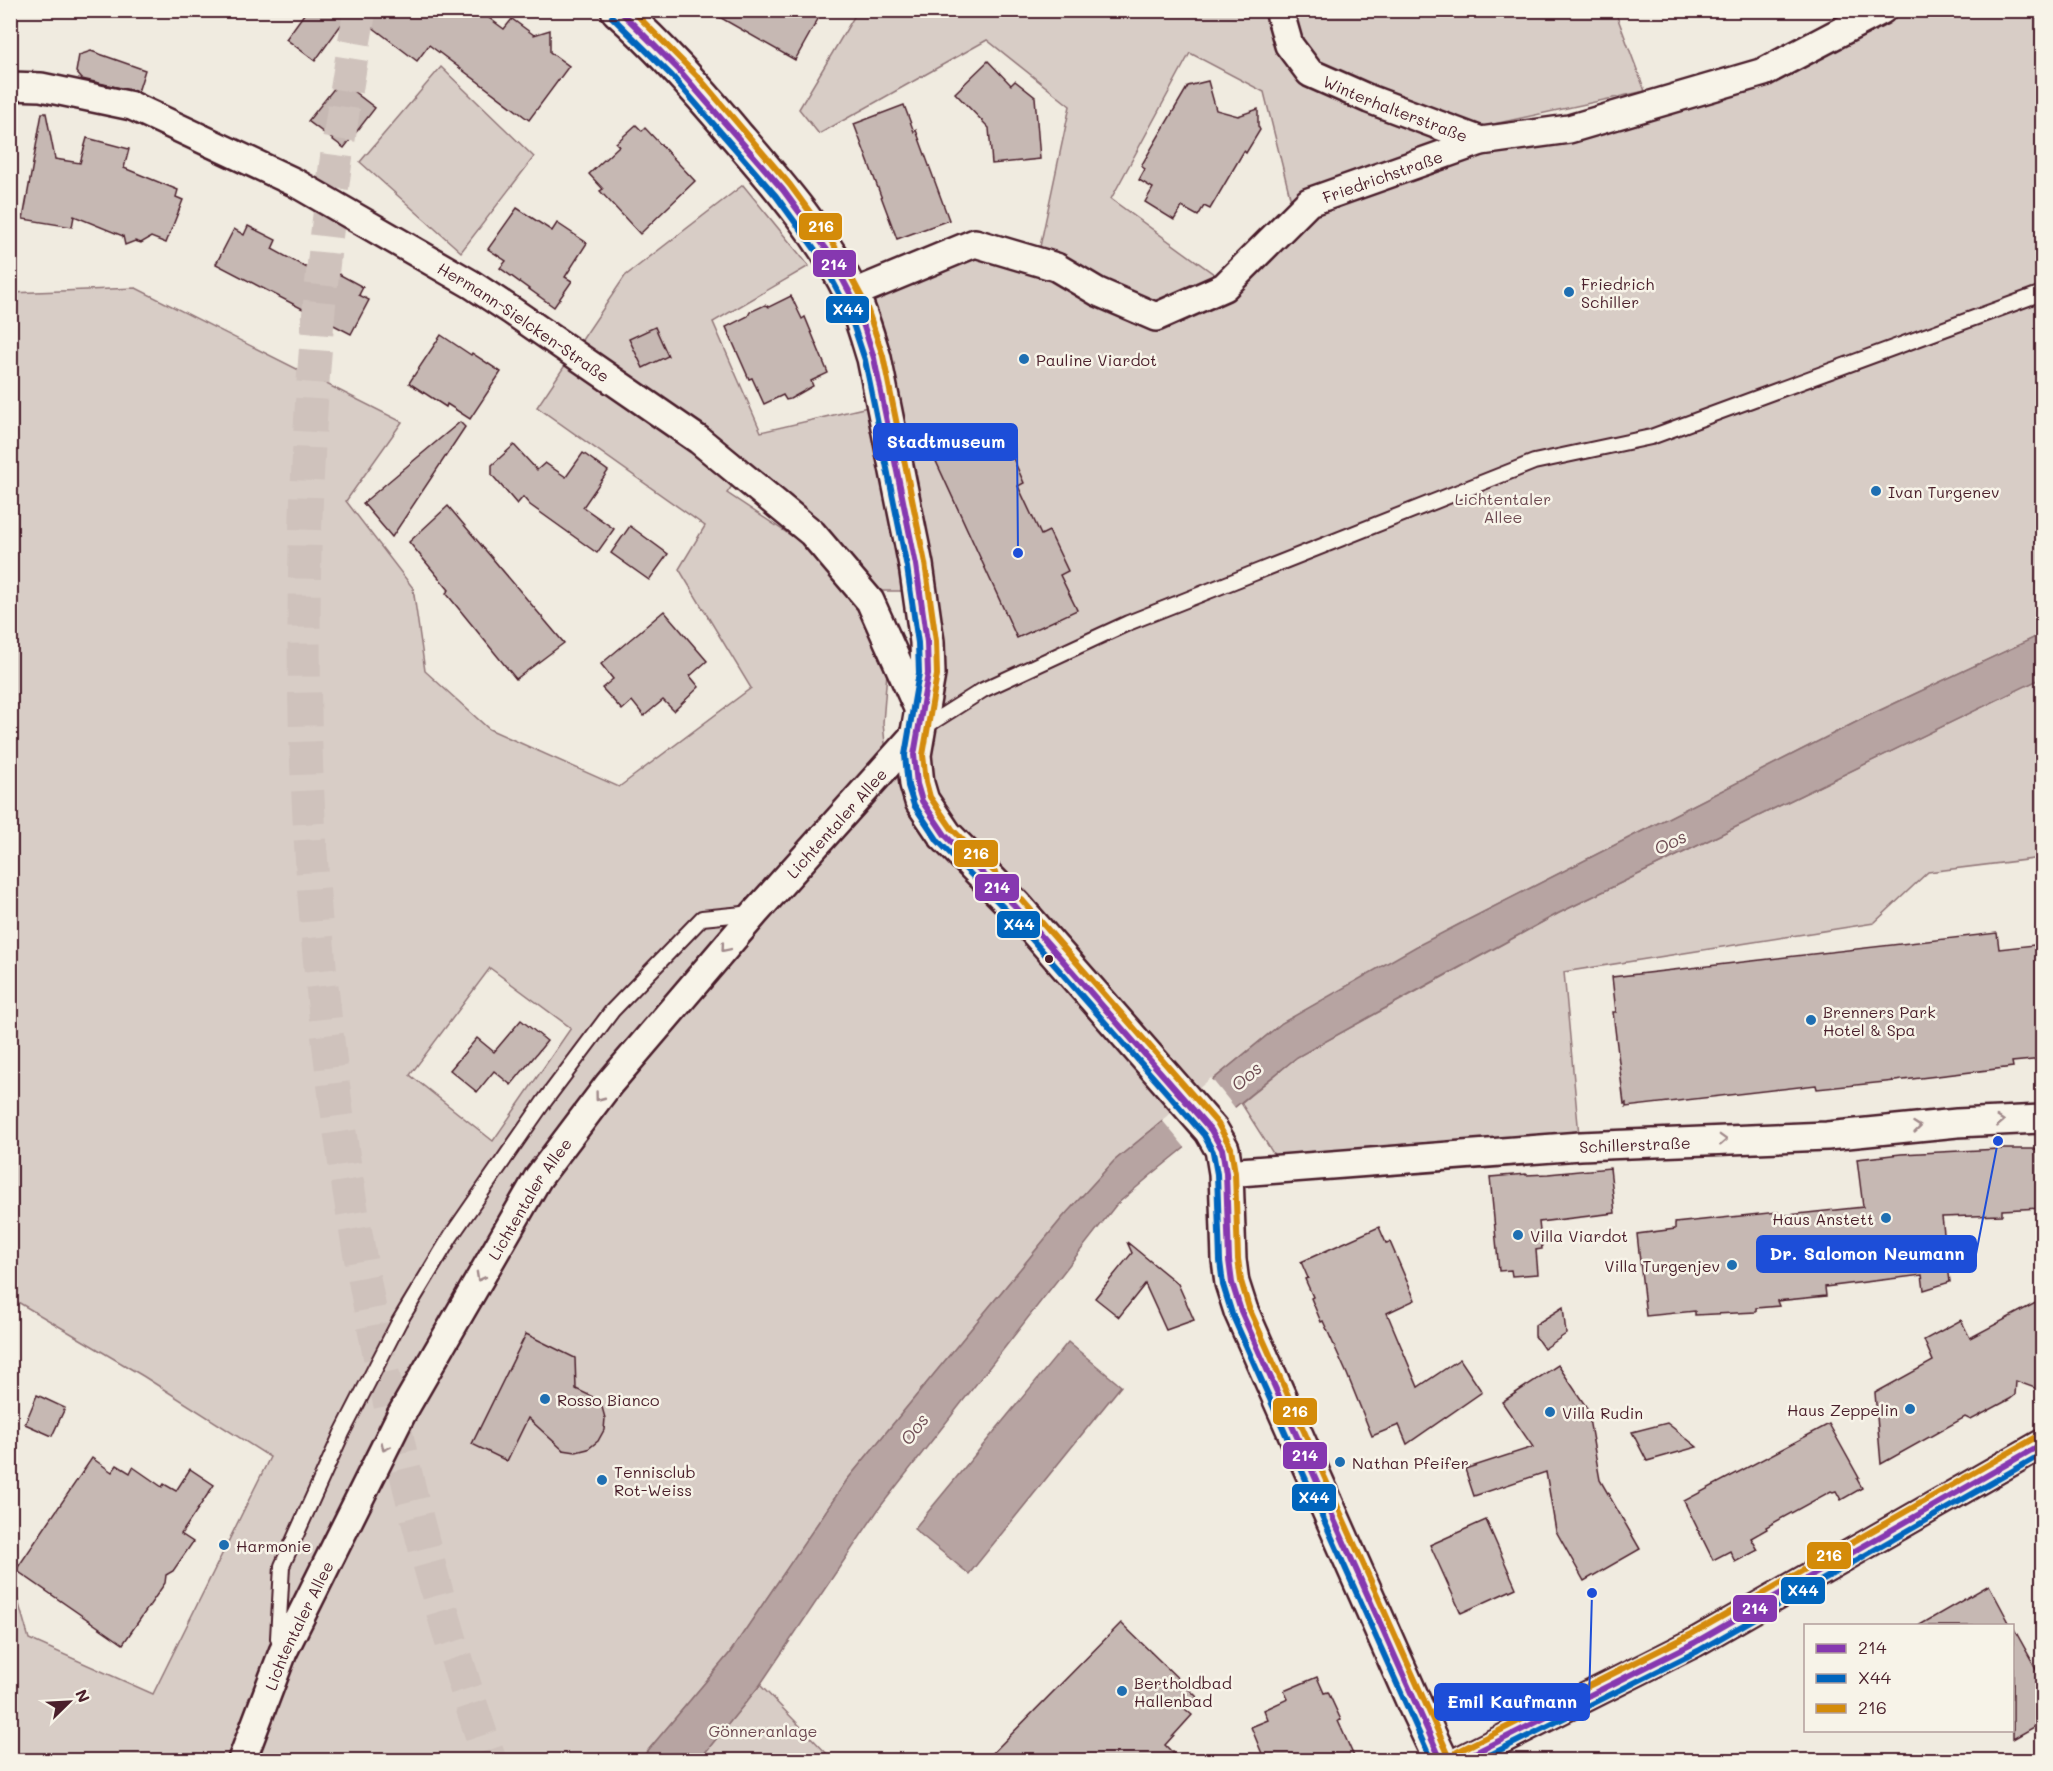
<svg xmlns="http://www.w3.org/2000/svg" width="2053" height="1771" viewBox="0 0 2053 1771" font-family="Mali,sans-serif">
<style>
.green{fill:#d8cdc6;stroke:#917678;stroke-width:1.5;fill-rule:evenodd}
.water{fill:#b7a4a2;stroke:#8b6f72;stroke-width:1.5}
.pier{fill:#f0ebe0}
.building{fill:#c6b8b3;stroke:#4a1f2b;stroke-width:1.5}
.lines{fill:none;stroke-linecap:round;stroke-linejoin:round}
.primary-tunnel{stroke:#cfc2bc;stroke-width:33;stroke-dasharray:33 16;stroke-linecap:butt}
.service-casing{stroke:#4a1f2b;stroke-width:18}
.minor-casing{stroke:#4a1f2b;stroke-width:32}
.secondary-casing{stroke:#4a1f2b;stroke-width:38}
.service{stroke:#f7f3e8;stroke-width:14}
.minor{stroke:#f7f3e8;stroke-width:27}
.secondary{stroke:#f7f3e8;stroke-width:33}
.bus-1-casing{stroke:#f7f3e8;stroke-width:10}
.bus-2-casing{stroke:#f7f3e8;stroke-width:10}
.bus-3-casing{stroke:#f7f3e8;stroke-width:10}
.bus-1{stroke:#8638b0;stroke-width:6}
.bus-2{stroke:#0065bd;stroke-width:6}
.bus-3{stroke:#d48b09;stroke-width:6}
.oneway{stroke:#a0898a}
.poi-dot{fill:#1f6fb2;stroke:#f7f3e8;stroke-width:2}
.bus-dot{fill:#4a1f2b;stroke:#f7f3e8;stroke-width:2}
.labels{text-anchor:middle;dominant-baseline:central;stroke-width:5;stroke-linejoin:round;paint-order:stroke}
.street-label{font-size:16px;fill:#4a1f2b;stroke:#f7f3e8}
.poi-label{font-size:16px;fill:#4a1f2b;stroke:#f7f3e8;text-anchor:start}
.park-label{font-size:16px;fill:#6e4a52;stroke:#f7f3e8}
.water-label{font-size:18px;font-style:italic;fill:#704e55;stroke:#f7f3e8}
.leader{fill:none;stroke:#1d4ed8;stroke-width:2}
.callout-dot{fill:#1d4ed8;stroke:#f7f3e8;stroke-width:2}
.callout{fill:#1d4ed8;stroke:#1d4ed8;stroke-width:2}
.callout-label{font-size:18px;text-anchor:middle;font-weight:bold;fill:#fff}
.line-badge{stroke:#f7f3e8;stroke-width:2}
.badge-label{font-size:16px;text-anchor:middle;font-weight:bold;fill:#fff}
</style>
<rect width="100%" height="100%" fill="#f0ebe0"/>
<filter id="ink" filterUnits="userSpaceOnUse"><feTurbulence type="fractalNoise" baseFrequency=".0167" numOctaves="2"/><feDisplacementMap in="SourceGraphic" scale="12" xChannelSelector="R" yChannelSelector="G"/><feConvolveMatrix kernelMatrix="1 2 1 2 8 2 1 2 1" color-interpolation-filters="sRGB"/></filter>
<g filter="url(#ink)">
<g class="green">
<path d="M 858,10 L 1615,11 L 1645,91 L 1480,127 L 1291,201 L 1264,92 L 1190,53 L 1111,199 L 1222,280 L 1157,313 L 1038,256 L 1070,106 L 987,40 L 819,134 L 799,109 Z"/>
<path d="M 1882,11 L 2042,11 L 2042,634 L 1870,715 L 1458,925 L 1282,1023 L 1114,1161 L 1063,1217 L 847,1480 L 729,1654 L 640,1760 L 11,1760 L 10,1573 L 29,1639 L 153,1694 L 270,1457 L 143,1376 L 11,1298 L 11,293 L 136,288 L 402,422 L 346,501 L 413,588 L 425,671 L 489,729 L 619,787 L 751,688 L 679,569 L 705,526 L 537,407 L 625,276 L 743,185 L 809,266 L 713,322 L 761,432 L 868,407 L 910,591 L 872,591 L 745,467 L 727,493 L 802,543 L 856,606 L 887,672 L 883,723 L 887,764 L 928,674 L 852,294 L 975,243 L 1156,317 L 1224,287 L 1309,202 L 1764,73 ZM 490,968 L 571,1028 L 493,1141 L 410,1075 Z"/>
<path d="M 441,67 L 534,157 L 461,252 L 360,162 Z"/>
<path d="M 2042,678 L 2042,858 L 1928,872 L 1874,923 L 1564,972 L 1580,1146 L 1283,1169 L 1241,1103 L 1297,1057 L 1559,913 Z"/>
<path d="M 760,1685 L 833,1760 L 699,1760 Z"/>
</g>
<g class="water">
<path d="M 2042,634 L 2042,678 L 1559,913 L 1429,984 L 1297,1057 L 1151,1175 L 1116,1205 L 880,1507 L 760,1685 L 699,1760 L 640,1760 L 729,1654 L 847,1480 L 1063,1217 L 1114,1161 L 1282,1023 L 1417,946 L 1458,925 L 1870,715 Z"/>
<path d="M 1068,1342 L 1121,1386 L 969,1574 L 914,1529 Z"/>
</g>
<path class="pier" d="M 1211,1078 L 1236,1109 L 1187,1150 L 1162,1120 Z"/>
<g class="building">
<path d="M 307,10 L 478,10 L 504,29 L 512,19 L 534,35 L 550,30 L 550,52 L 569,66 L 529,120 L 429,45 L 417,61 L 351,11 L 315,61 L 286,39 Z"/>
<path d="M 707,10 L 823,10 L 795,60 Z"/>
<path d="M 91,51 L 145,70 L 138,92 L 82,79 L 76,72 L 79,55 Z"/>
<path d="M 988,61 L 1011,85 L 1015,81 L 1035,97 L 1040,159 L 992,164 L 989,128 L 955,93 Z"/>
<path d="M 340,81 L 375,108 L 344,148 L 308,121 Z"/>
<path d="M 1208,81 L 1216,110 L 1238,116 L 1258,109 L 1258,126 L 1260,130 L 1246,153 L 1244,151 L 1210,209 L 1204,206 L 1198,216 L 1182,207 L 1174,220 L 1145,202 L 1153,188 L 1139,180 L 1145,169 L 1141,166 L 1188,86 Z"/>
<path d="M 904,105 L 914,132 L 916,130 L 949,220 L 897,239 L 854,124 Z"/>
<path d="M 42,113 L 46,113 L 55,159 L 80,163 L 87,138 L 129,149 L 124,168 L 178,190 L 176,197 L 183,200 L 166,243 L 151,237 L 141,243 L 135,241 L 125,245 L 123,236 L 74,216 L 72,227 L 23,219 Z"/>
<path d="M 636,125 L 642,131 L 645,128 L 695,181 L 640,234 L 600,191 L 603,189 L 589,174 L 619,146 L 616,143 Z"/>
<path d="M 517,208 L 552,231 L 557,223 L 587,243 L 565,277 L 572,281 L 554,307 L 500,268 L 506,261 L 488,249 Z"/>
<path d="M 248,226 L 276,240 L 272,249 L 320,275 L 321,274 L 331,279 L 335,272 L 363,287 L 359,295 L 369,300 L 351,334 L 216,264 L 234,229 L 244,235 Z"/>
<path d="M 791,296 L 802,319 L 805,317 L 828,373 L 811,381 L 813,386 L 790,399 L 786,400 L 783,395 L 764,404 L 752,378 L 749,379 L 726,327 L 748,316 L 750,312 L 765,305 L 769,307 Z"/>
<path d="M 655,327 L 668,356 L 643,368 L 629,339 Z"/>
<path d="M 441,335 L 471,355 L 472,353 L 501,372 L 470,419 L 447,404 L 446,407 L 409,383 Z"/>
<path d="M 460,422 L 465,427 L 392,537 L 363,503 Z"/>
<path d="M 1000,429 L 1024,483 L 1018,486 L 1041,535 L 1049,531 L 1068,571 L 1060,575 L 1077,610 L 1017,638 L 935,459 Z"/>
<path d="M 514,445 L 537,470 L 545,463 L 566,477 L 583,453 L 608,471 L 583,507 L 614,529 L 597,553 L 530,505 L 523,497 L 517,504 L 492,475 L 492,465 Z"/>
<path d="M 448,506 L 564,643 L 516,679 L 446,593 L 449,590 L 409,542 Z"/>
<path d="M 630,526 L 668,554 L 649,580 L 611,553 Z"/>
<path d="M 664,611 L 707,661 L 690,676 L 699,687 L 674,711 L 663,700 L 644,716 L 632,701 L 622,710 L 602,688 L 613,679 L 601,664 Z"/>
<path d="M 1997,933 L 1999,949 L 2043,944 L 2043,1059 L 2012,1062 L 2013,1067 L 1895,1081 L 1817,1089 L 1816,1085 L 1626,1107 L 1626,1103 L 1624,1104 L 1613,1012 L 1616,1012 L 1612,977 Z"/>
<path d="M 521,1020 L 547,1041 L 511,1085 L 494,1071 L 477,1092 L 450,1070 L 477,1038 L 494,1052 Z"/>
<path d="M 1999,1149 L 2043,1149 L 2043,1208 L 2002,1210 L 2002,1215 L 1942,1217 L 1950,1282 L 1924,1290 L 1922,1275 L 1890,1279 L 1825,1287 L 1826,1296 L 1777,1301 L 1779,1306 L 1756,1308 L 1756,1312 L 1695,1315 L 1695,1311 L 1646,1316 L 1637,1234 L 1675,1229 L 1675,1223 L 1778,1212 L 1779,1216 L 1863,1207 L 1857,1159 L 1901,1154 Z"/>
<path d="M 1610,1168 L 1615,1213 L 1539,1222 L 1542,1249 L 1536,1250 L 1538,1274 L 1512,1276 L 1511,1270 L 1499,1271 L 1490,1177 L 1526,1174 L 1526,1175 L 1548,1174 Z"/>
<path d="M 1379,1227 L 1386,1243 L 1390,1242 L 1415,1300 L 1387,1313 L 1418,1387 L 1460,1359 L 1482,1392 L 1407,1444 L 1399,1425 L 1372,1436 L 1347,1374 L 1323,1321 L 1321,1322 L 1311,1298 L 1313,1297 L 1305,1279 L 1308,1278 L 1301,1262 Z"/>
<path d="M 1127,1242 L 1178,1284 L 1194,1320 L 1166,1330 L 1145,1284 L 1119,1317 L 1095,1298 L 1132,1253 Z"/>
<path d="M 2043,1299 L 2043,1391 L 2016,1381 L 2015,1395 L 2010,1399 L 1971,1420 L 1965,1417 L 1881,1464 L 1875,1393 L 1933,1361 L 1924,1340 L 1961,1320 L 1970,1338 Z"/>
<path d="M 1563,1307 L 1566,1334 L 1544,1349 L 1535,1336 L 1535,1325 Z"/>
<path d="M 526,1334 L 575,1358 L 576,1389 L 593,1397 L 602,1407 L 605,1418 L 604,1430 L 598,1441 L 588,1449 L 576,1452 L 563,1450 L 528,1418 L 507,1461 L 472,1444 Z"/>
<path d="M 1558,1365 L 1587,1408 L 1600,1480 L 1640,1549 L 1584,1581 L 1556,1531 L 1546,1472 L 1474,1496 L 1465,1469 L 1533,1447 L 1502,1402 Z"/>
<path d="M 37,1395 L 65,1408 L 52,1436 L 25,1424 Z"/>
<path d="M 1667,1423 L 1697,1447 L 1647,1461 L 1632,1432 Z"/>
<path d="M 1829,1424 L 1859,1478 L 1857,1479 L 1862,1488 L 1841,1500 L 1836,1491 L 1833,1492 L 1831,1491 L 1766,1527 L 1767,1529 L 1751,1538 L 1758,1550 L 1735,1562 L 1730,1551 L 1713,1560 L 1684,1501 Z"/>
<path d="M 92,1458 L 112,1472 L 117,1465 L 130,1473 L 133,1467 L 162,1487 L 164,1484 L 176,1491 L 190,1469 L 214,1485 L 181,1534 L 193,1542 L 173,1571 L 166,1575 L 165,1583 L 123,1644 L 16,1570 Z"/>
<path d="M 1486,1520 L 1516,1588 L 1461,1613 L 1430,1545 Z"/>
<path d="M 1989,1585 L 2011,1626 L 1918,1626 Z"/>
<path d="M 1121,1623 L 1197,1697 L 1185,1709 L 1192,1715 L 1165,1745 L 1181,1761 L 985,1761 Z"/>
<path d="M 2013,1627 L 2043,1681 L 2043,1722 L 2013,1739 Z"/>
<path d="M 1317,1677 L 1324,1693 L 1328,1692 L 1341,1720 L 1338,1721 L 1356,1761 L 1265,1761 L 1251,1727 L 1268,1720 L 1264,1710 L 1288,1699 L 1284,1691 Z"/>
</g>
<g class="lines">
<path class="primary-tunnel" d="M 360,10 C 282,439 286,877 369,1304 C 399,1459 438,1612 490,1760"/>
<defs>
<g id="service">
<path d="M 923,728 L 983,690 L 1128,623 L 1534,462 L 1651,437 L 2042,293"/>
<path d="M 281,1648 L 278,1638 L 282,1566 L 342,1433 L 399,1322 L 451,1236 L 543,1103 L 612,1011 L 702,918 L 753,913"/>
</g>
<g id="minor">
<path id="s1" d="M 1279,10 L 1289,45 L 1310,73 L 1369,99 L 1481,141"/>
<path id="s2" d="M 10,86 L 41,87 L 132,106 L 294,182 L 471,284 L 512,311 L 699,440 L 812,533 L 870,601 L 921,715"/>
<path id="s3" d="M 852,294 L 975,243 L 1056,267 L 1098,292 L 1156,317 L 1224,287 L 1309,202 L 1481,141 L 1569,129 L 1764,72 L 1882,10"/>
<path id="s4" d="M 1226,1173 L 1580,1146 L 1827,1136 L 1957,1123 L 2042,1119"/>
<path id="s5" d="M 242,1760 L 283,1652 L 401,1415 L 538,1178 L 609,1084 L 755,913 L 917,732"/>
<path d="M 1461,1760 L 1694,1643 L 2042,1444"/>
</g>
<path id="secondary" d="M 618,10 C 661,48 698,90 735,134 C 777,183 822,234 851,293 C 861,313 867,336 874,358 L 916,565 L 927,642 L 928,674 L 914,755 L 917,784 L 922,801 L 945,835 L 1015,906 L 1211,1130 L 1222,1149 L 1226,1173 L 1229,1260 L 1232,1283 L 1241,1311 L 1415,1705 L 1441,1760"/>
</defs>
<use href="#service" class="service-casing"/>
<use href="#minor" class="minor-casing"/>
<use href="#secondary" class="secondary-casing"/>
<use href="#service" class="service"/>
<use href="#minor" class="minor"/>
<use href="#secondary" class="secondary"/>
<defs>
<g id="bus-1">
<path d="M 619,10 L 679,70 L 783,190 L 827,250 L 858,308 L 874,358 L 916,565 L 927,642 L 928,674 L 914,755 L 917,784 L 922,801 L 945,835 L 1015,906 L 1211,1130 L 1222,1149 L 1226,1173 L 1229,1260 L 1232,1283 L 1241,1311 L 1441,1760"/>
<path d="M 1461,1760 L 1694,1643 L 2042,1444"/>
</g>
<g id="bus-2">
<path d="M 612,17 L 672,76 L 776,196 L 819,255 L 849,312 L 865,360 L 907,567 L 918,643 L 919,673 L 905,755 L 908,786 L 914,805 L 938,841 L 1008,912 L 1204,1135 L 1213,1152 L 1217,1174 L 1220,1261 L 1223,1285 L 1232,1314 L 1431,1760"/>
<path d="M 1480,1760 L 1698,1651 L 2042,1454"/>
</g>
<g id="bus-3">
<path d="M 632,10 L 700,79 L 790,185 L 834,245 L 866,305 L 883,356 L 925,563 L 936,641 L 937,675 L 923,755 L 926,782 L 930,797 L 952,829 L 1022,900 L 1218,1124 L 1231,1148 L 1235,1173 L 1238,1259 L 1241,1281 L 1249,1308 L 1449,1756"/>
<path d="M 1457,1752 L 1690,1635 L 2038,1436"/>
</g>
</defs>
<use href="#bus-1" class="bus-1-casing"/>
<use href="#bus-2" class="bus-2-casing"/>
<use href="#bus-3" class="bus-3-casing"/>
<use href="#bus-1" class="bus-1"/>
<use href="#bus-2" class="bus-2"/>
<use href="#bus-3" class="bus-3"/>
</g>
<defs><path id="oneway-chevron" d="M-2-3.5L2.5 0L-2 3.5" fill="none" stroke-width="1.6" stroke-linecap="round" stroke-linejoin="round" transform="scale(1.5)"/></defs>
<g class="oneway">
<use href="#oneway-chevron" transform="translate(725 948) rotate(130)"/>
<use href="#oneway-chevron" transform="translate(599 1097) rotate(127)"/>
<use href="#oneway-chevron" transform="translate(2000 1121) rotate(-3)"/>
<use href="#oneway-chevron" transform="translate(1917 1127) rotate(-6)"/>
<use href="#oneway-chevron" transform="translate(1723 1140) rotate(-2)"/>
<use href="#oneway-chevron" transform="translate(480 1277) rotate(119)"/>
<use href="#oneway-chevron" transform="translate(385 1447) rotate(116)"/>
</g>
</g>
<g class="poi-dot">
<circle cx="1569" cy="292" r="6"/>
<circle cx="1024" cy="359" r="6"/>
<circle cx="1876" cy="491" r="6"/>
<circle cx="1811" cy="1020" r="6"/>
<circle cx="1886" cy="1218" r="6"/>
<circle cx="1518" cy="1235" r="6"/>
<circle cx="1732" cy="1265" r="6"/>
<circle cx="545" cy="1399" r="6"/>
<circle cx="1910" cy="1409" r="6"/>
<circle cx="1550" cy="1412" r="6"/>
<circle cx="1340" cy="1462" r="6"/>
<circle cx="602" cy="1480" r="6"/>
<circle cx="224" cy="1545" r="6"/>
<circle cx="1122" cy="1691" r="6"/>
</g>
<circle class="bus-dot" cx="1049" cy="959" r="5"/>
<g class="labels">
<g class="street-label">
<text stroke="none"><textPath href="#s1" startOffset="164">Winterhalterstraße</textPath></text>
<text stroke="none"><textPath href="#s3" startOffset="602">Friedrichstraße</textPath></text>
<text stroke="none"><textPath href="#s2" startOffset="572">Hermann-Sielcken-Straße</textPath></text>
<text stroke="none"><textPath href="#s5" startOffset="1118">Lichtentaler Allee</textPath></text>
<text stroke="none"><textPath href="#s4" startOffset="410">Schillerstraße</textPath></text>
<text stroke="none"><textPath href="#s5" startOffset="632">Lichtentaler Allee</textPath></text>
<text stroke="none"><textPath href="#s5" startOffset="146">Lichtentaler Allee</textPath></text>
</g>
<g class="poi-label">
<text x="1581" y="283">Friedrich<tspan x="1581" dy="18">Schiller</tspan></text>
<text x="1036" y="359">Pauline Viardot</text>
<text x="1888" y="491">Ivan Turgenev</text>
<text x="1823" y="1011">Brenners Park<tspan x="1823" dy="18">Hotel &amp; Spa</tspan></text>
<text x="1874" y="1218" text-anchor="end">Haus Anstett</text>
<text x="1530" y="1235">Villa Viardot</text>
<text x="1720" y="1265" text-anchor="end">Villa Turgenjev</text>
<text x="557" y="1399">Rosso Bianco</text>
<text x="1898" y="1409" text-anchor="end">Haus Zeppelin</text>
<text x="1562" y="1412">Villa Rudin</text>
<text x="1352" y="1462">Nathan Pfeifer</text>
<text x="614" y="1471">Tennisclub<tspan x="614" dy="18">Rot-Weiss</tspan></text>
<text x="236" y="1545">Harmonie</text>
<text x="1134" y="1682">Bertholdbad<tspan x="1134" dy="18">Hallenbad</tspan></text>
</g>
<g class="park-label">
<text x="1503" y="498">Lichtentaler<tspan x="1503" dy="18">Allee</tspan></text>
<text x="763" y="1730">Gönneranlage</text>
</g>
<g class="water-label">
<text transform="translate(1670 842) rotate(-26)">Oos</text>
<text transform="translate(1246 1076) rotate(-41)">Oos</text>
<text transform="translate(914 1429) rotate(-53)">Oos</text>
</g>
</g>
<path class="leader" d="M1018 553L1017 442M1998 1141L1976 1254M1592 1593L1589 1702"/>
<g class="callout-dot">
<circle cx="1018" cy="553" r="6"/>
<circle cx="1998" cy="1141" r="6"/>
<circle cx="1592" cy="1593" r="6"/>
</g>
<g class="callout">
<rect x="874" y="424" width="143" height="36" rx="6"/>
<rect x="1757" y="1236" width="219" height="36" rx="6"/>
<rect x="1435" y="1684" width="154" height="36" rx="6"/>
</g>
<g class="callout-label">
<text x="946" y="448">Stadtmuseum</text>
<text x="1867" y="1260">Dr. Salomon Neumann</text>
<text x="1512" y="1708">Emil Kaufmann</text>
</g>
<g class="line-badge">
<rect x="798" y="212" width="45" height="29" rx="6" fill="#d48b09"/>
<rect x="812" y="249" width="45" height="29" rx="6" fill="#8638b0"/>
<rect x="825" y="295" width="45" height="29" rx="6" fill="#0065bd"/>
<rect x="953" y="839" width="46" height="29" rx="6" fill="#d48b09"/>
<rect x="974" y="873" width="46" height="29" rx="6" fill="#8638b0"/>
<rect x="996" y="910" width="45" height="29" rx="6" fill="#0065bd"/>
<rect x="1272" y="1397" width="46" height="29" rx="6" fill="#d48b09"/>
<rect x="1282" y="1441" width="46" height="29" rx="6" fill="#8638b0"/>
<rect x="1291" y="1483" width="46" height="29" rx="6" fill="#0065bd"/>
<rect x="1806" y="1541" width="46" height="29" rx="6" fill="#d48b09"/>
<rect x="1780" y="1576" width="46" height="29" rx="6" fill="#0065bd"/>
<rect x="1732" y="1594" width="46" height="29" rx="6" fill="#8638b0"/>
</g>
<g class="badge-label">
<text x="821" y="232">216</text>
<text x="834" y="270">214</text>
<text x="848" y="315">X44</text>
<text x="976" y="859">216</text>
<text x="997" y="893">214</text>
<text x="1019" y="930">X44</text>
<text x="1295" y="1417">216</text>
<text x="1305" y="1461">214</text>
<text x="1314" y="1503">X44</text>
<text x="1829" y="1561">216</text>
<text x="1803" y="1596">X44</text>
<text x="1755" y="1614">214</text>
</g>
<rect width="2053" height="1771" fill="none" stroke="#f7f3e8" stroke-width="36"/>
<rect x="18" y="18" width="2017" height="1735" fill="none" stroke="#4a1f2b" stroke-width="2" filter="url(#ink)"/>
<rect x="1804" y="1624" width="210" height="108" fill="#f7f3e8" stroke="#b29e9c" stroke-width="1.5"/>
<rect x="1816" y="1644" width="30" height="9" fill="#8638b0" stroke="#b29e9c" stroke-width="1.5"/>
<text x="1858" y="1654" font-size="18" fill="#4a1f2b">214</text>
<rect x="1816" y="1674" width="30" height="9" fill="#0065bd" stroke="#b29e9c" stroke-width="1.5"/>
<text x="1858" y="1684" font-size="18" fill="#4a1f2b">X44</text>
<rect x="1816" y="1704" width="30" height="9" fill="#d48b09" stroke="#b29e9c" stroke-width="1.5"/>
<text x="1858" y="1714" font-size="18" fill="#4a1f2b">216</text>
<g transform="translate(69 1702) rotate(66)" stroke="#f7f3e8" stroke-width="4.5" paint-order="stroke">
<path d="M0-4.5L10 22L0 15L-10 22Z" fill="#4a1f2b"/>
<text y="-9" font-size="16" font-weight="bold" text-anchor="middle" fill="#4a1f2b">N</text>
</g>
</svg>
